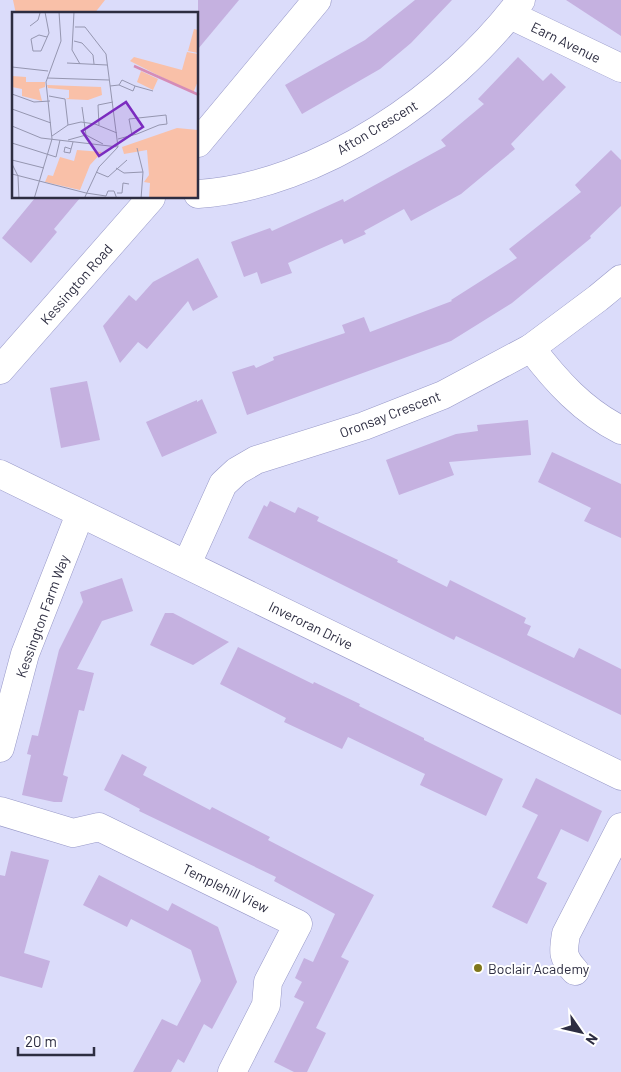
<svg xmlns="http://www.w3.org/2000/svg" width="621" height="1072" viewBox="0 0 621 1072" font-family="Barlow,sans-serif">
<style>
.green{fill:#f9c0a8}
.building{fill:#c5b1e0}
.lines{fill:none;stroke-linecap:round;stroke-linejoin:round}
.minor-casing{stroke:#9899c8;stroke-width:29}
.minor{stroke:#fff;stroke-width:28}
.poi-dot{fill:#80771c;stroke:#fff;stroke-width:2}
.labels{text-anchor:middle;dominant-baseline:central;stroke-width:4;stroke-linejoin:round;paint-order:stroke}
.street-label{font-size:14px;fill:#2d2d41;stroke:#fff}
.poi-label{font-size:14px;fill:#2d2d41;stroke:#fff;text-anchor:start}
.inset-river{fill:none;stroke:#d58cb7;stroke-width:2.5}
.inset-road{fill:none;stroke:#9596b0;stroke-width:1}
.view{fill:#7b2cbf;fill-opacity:0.15;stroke:#7b2cbf;stroke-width:2.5}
.inset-edge{fill:none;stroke:#2d2d41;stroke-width:2.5}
</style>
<rect width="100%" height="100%" fill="#dbdcfa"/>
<path class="green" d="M 13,0 L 105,0 L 94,14 L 16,14 Z"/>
<g class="building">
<path d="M 198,0 L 239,0 L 198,49 Z"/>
<path d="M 415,0 L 452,0 L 411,43 L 380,69 L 302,114 L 285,85 L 365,40 Z"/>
<path d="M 566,0 L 621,0 L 621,36 Z"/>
<path d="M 518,57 L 543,81 L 551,73 L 566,87 L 511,144 L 515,149 L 461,194 L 411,221 L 404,209 L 364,231 L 366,234 L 344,244 L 342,239 L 288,263 L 292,273 L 261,284 L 257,272 L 244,277 L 231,242 L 270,228 L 272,231 L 343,199 L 344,202 L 446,146 L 441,140 L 484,104 L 478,99 Z"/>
<path d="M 611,150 L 621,160 L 621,206 L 590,236 L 591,238 L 512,303 L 451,341 L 247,415 L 232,372 L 254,365 L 256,368 L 274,360 L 273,357 L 345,333 L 342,325 L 364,317 L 370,332 L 452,301 L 451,300 L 517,258 L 509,249 L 581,192 L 575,185 Z"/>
<path d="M 35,198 L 80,198 L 54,229 L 57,232 L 31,263 L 2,238 Z"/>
<path d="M 198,258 L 218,297 L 193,311 L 188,301 L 147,349 L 138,342 L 120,363 L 103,326 L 129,295 L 136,301 L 153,282 Z"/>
<path d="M 87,381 L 100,440 L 61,448 L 50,388 Z"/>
<path d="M 202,399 L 217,433 L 162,457 L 146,422 L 197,400 L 197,402 Z"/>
<path d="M 528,420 L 531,455 L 449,462 L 454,475 L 399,495 L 386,460 L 456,434 L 478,431 L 477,425 Z"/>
<path d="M 552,452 L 621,484 L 621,538 L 584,521 L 591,508 L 538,482 Z"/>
<path d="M 270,501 L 295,513 L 298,507 L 319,517 L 317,521 L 398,560 L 397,562 L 447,587 L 450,580 L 526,618 L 524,623 L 531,626 L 527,635 L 574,658 L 579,648 L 621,669 L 621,715 L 456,636 L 454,640 L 248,538 L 264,505 L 267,507 Z"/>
<path d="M 122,578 L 133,611 L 102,621 L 77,669 L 94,673 L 84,711 L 79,710 L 63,775 L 68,777 L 62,802 L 54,802 L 22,795 L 31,755 L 27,754 L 32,735 L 38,736 L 59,650 L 83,602 L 80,592 Z"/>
<path d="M 165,613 L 173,613 L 229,642 L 193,665 L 150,645 Z"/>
<path d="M 238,647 L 313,684 L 314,682 L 360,704 L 359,706 L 424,738 L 424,740 L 503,779 L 486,816 L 420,785 L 425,774 L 348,737 L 342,749 L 284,722 L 286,718 L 220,684 Z"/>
<path d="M 122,754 L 147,767 L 143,775 L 210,810 L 212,807 L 270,837 L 268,840 L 374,895 L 341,957 L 349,961 L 316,1028 L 326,1033 L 307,1072 L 294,1072 L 274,1062 L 304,1002 L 294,997 L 302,982 L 295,978 L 304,958 L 313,962 L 335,914 L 274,881 L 276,877 L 139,811 L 140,809 L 104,790 Z"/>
<path d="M 536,778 L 602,811 L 588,842 L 561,829 L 537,878 L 547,883 L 527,924 L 492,907 L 538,815 L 522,807 Z"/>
<path d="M 11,851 L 49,860 L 24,953 L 50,961 L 42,988 L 0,976 L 0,875 L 5,876 Z"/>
<path d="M 99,875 L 168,911 L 172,903 L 218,927 L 237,982 L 212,1029 L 204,1024 L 184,1063 L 178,1059 L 171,1072 L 133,1072 L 162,1019 L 177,1026 L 201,981 L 191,950 L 131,919 L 127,927 L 83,905 Z"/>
</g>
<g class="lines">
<defs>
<g id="minor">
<path d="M 510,15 L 621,68"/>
<path d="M 198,143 L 317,0"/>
<path d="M 198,194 C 319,186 450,95 521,0"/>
<path d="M 531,348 C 556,381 583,411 621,430"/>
<path d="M 0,370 L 151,198"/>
<path d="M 0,474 L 621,776"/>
<path d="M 187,564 L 223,484 L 237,471 L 256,460 L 364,426 L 443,395 L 531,348 L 598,298 L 621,279"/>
<path d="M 0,748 L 25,654 L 80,514"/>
<path d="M 0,811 L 73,833 L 99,827 L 298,924 L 268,982 L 266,1005 L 232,1072"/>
<path d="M 575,971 C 562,957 563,952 566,934 L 621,827"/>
</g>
</defs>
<use href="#minor" class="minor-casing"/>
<use href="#minor" class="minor"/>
</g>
<circle class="poi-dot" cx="478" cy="968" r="5"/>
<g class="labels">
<g class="street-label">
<text transform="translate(566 42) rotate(26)">Earn Avenue</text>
<text transform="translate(377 127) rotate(-31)">Afton Crescent</text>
<text transform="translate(76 284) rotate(-49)">Kessington Road</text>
<text transform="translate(390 414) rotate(-21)">Oronsay Crescent</text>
<text transform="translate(42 616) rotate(-70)">Kessington Farm Way</text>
<text transform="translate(311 625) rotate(26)">Inveroran Drive</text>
<text transform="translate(226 888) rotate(26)">Templehill View</text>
</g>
<g class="poi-label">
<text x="488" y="968">Boclair Academy</text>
</g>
</g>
<g transform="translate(12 12)">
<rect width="186" height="186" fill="#dbdcfa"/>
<path d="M 182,17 L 186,18 L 186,41 L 176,39 ZM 175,40 L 186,42 L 186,69 L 181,81 L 118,49 L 122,45 L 170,58 ZM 129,59 L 146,67 L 141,78 L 125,70 ZM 0,64 L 14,65 L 14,70 L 33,70 L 33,75 L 27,77 L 30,89 L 10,84 L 10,77 L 0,75 ZM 35,73 L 89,75 L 90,83 L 76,88 L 53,87 L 57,86 L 57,78 L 36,76 ZM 165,116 L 186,118 L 186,186 L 137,186 L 138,171 L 132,170 L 137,163 L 135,138 L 112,142 L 110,135 ZM 65,138 L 90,140 L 78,153 L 68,178 L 33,170 L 36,163 L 41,164 L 48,145 L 62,149 Z" fill="#f9c0a8"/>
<path class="inset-river" d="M 122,54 L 187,83"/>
<path class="inset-road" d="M 33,0 L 37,21 L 29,39 L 21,39 L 19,27 L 27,23 L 35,25M 62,0 L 60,38 L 68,52M 18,14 L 26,8 L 28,1M 63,15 L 73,15 L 94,42 L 106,135M 62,29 L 70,31 L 81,43 L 82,52M 55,51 L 95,53M 0,55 L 36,59M 35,66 L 97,68M 98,74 L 107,73 L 121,79 L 123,74 L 110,68 L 107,73M 123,74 L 141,79M 0,82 L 22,90 L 38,89M 37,84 L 53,87 L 56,113M 70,95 L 74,123M 0,97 L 39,111M 87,113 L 86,93 L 101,90M 0,114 L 29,126 L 106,135M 40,124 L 56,113 L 69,110 L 83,112 L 105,121M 106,127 L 125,122 L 147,113 L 155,112 L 154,103 L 117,107 L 120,123M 56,128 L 74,123 L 91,132M 0,131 L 44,145M 125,136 L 131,160 L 129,187M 59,137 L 53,135 L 52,140 L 58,141 L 59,137 L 61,130M 44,145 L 48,128M 0,148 L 32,156M 0,152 L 6,164 L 7,187M 104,156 L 112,161 L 131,160M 84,160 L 96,165 L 115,148M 0,162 L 74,181 L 94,184 L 96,179 L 102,179 L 105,187M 105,181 L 110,181 L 111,171 L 117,172M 22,187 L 40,127 L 34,70 L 49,29 L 47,0M 72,187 L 87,155 L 106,135"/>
<path class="view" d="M 114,90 L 131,115 L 87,144 L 70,119 Z"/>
<rect width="186" height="186" class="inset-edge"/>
</g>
<g transform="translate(581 1032) rotate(124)" stroke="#ffffff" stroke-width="4" paint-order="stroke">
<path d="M0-4L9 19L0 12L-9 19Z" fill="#2d2d41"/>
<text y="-8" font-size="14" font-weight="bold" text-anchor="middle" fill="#2d2d41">N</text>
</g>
<path d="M18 1047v8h76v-8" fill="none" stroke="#2d2d41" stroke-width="2.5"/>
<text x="25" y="1047" font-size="15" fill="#2d2d41" stroke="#ffffff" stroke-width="4" paint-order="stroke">20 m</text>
</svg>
